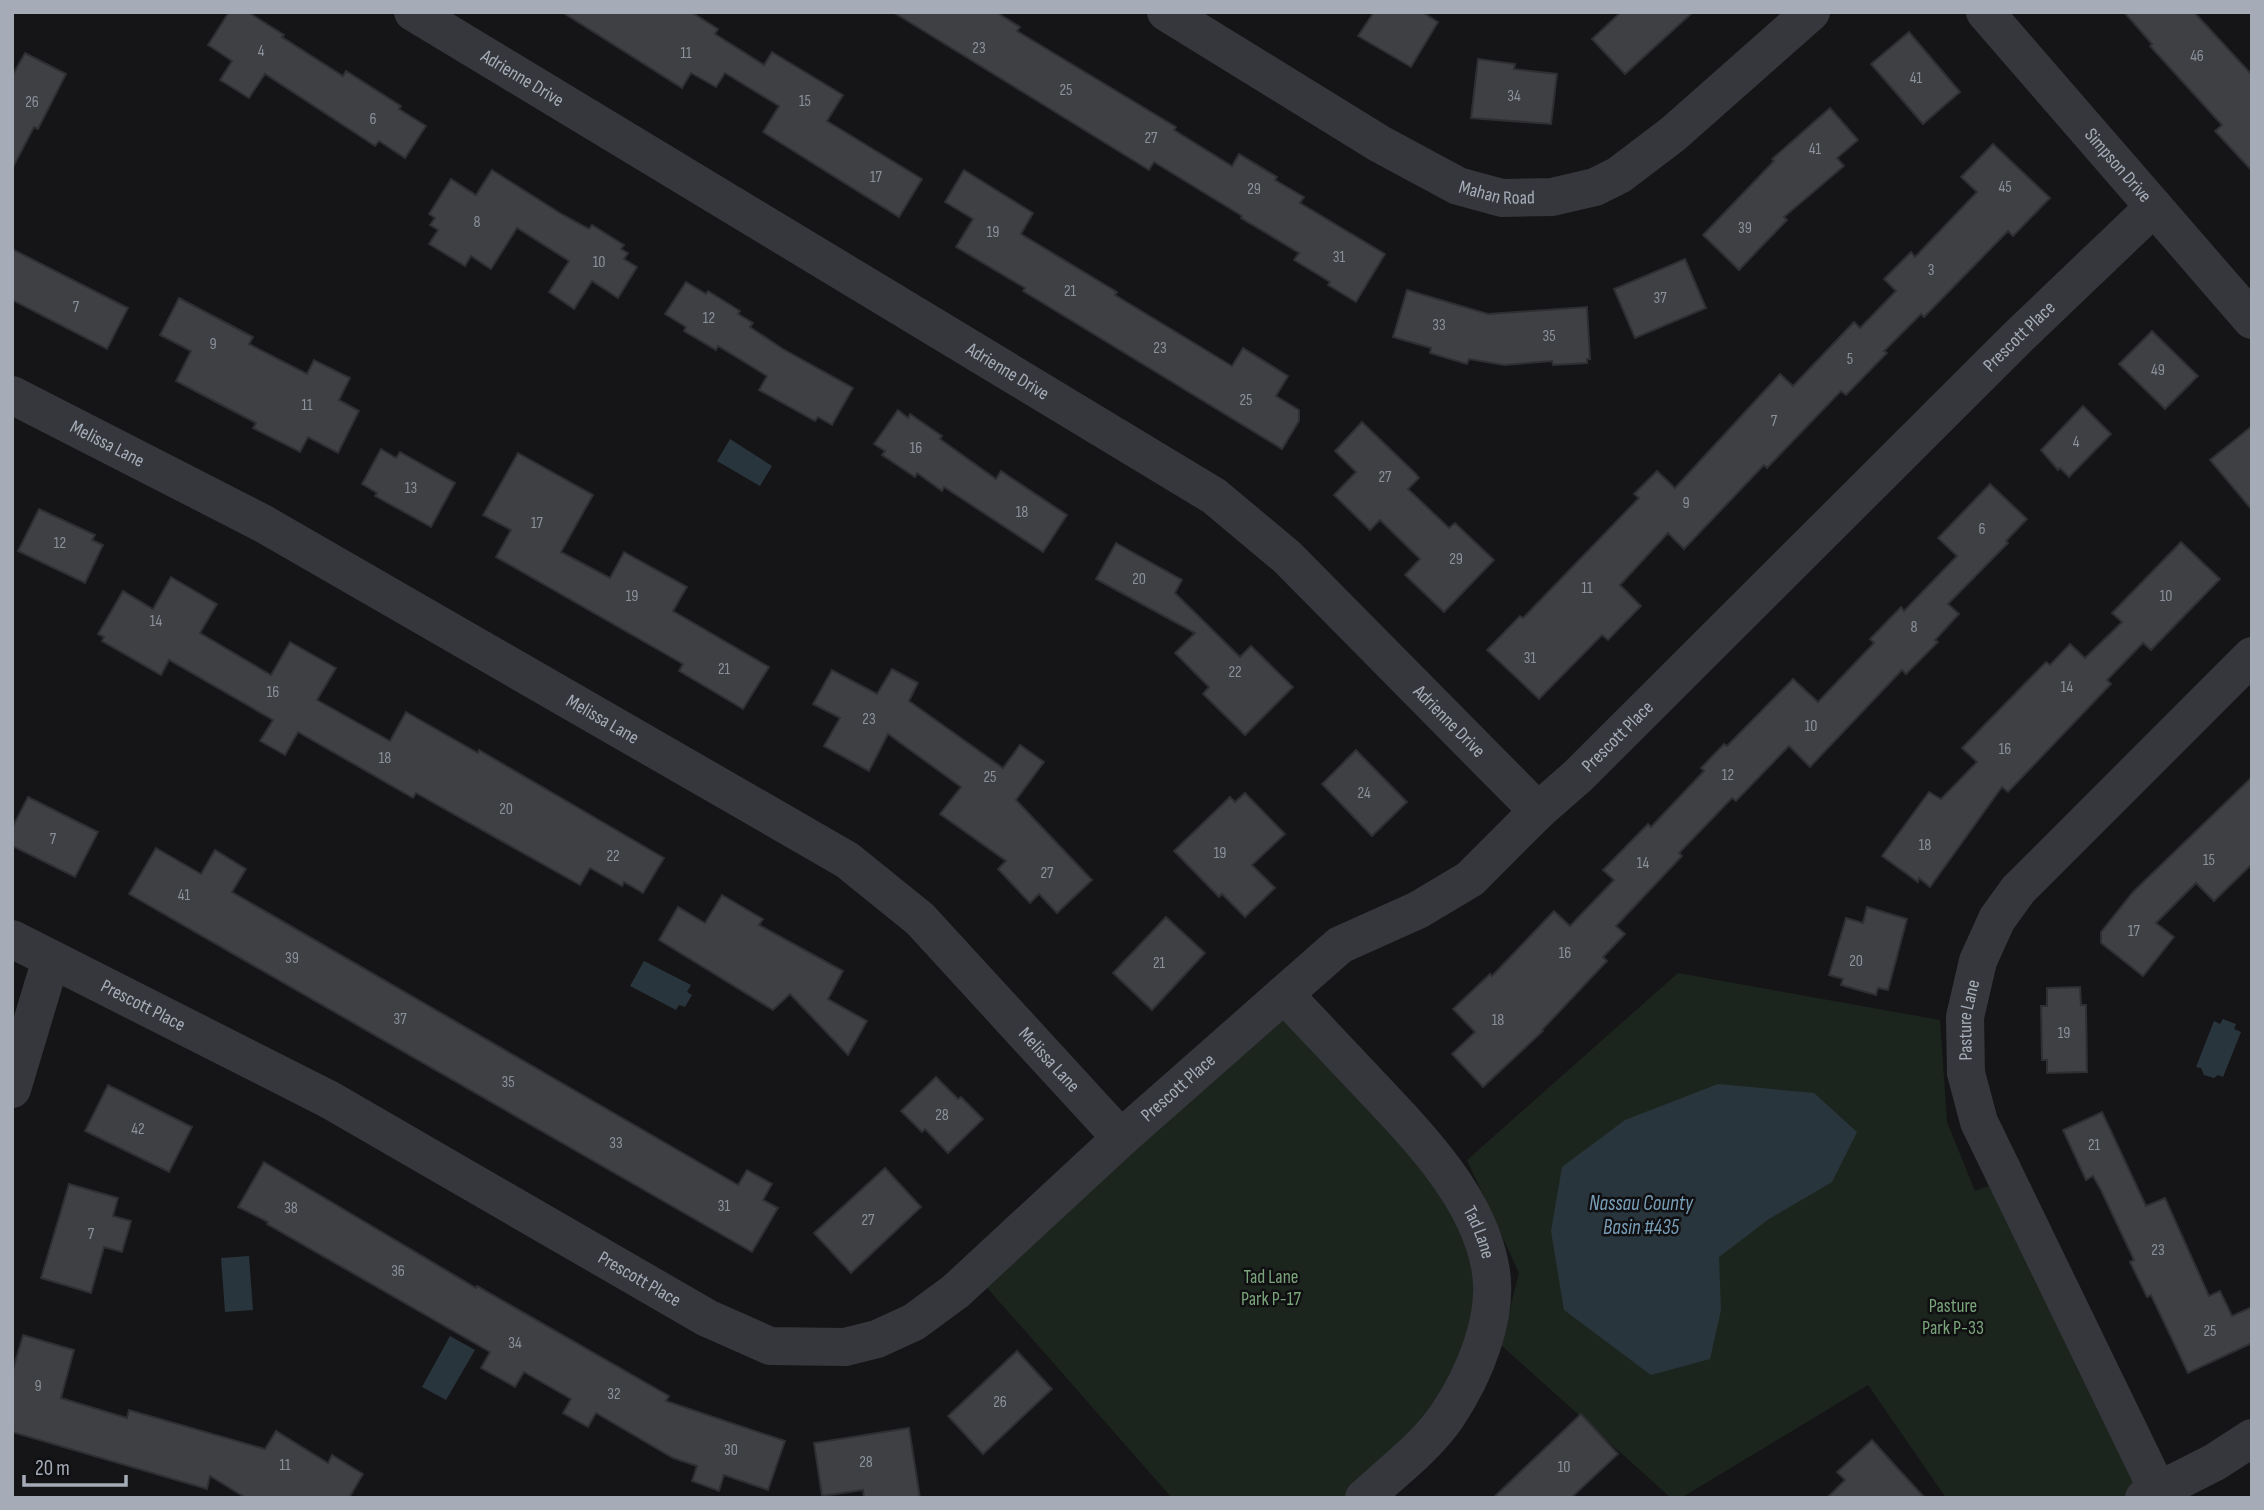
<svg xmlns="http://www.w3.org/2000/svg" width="2264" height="1510" viewBox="0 0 2264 1510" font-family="'Sofia Sans Condensed',sans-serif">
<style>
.green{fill:#1c251d}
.water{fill:#29353c}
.building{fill:#3e4044;stroke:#2e2f33;stroke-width:2}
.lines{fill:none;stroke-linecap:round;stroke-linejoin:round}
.minor{stroke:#35373c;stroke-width:38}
.labels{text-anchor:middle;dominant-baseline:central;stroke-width:5;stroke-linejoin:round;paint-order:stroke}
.number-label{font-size:16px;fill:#8b919b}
.street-label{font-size:19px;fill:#a5acb8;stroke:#101012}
.park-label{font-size:19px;fill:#7aa57b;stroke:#101012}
.water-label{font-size:21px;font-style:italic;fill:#789db7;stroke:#101012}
</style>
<rect width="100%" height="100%" fill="#151517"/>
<g class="green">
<path d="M 1678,973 L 1940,1020 L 1947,1122 L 1975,1191 L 2006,1179 L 2144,1498 L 1946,1498 L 1868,1385 L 1681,1498 L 1671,1498 L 1501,1345 L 1519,1273 L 1467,1160 Z"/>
<path d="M 1284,994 L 1472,1211 L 1485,1339 L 1364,1498 L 1172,1498 L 975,1274 Z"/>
</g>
<g class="water">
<path d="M 730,439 L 772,466 L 760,486 L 717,461 Z"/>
<path d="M 644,961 L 691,985 L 687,992 L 692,995 L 685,1007 L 679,1005 L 676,1010 L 630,986 Z"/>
<path d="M 2223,1019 L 2236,1024 L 2234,1029 L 2241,1032 L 2223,1077 L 2218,1075 L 2214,1078 L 2204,1075 L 2201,1068 L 2196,1067 L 2214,1021 L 2220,1024 Z"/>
<path d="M 1718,1084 L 1814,1093 L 1857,1132 L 1832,1182 L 1769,1219 L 1719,1257 L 1721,1310 L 1710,1359 L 1651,1375 L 1564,1310 L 1551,1231 L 1562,1167 L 1625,1120 Z"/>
<path d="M 249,1256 L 253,1310 L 225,1312 L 221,1258 Z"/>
<path d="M 450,1336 L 475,1350 L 446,1400 L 422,1387 Z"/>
</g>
<g class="building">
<path d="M 229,12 L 248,12 L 284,35 L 282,37 L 343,76 L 346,71 L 401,106 L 399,109 L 426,126 L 405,158 L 379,141 L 375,146 L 265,74 L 249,98 L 220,80 L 232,61 L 208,45 Z"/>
<path d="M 562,12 L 691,12 L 718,29 L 715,34 L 764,65 L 772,52 L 843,95 L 827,121 L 922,179 L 899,217 L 763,132 L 779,106 L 725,73 L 716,87 L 691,73 L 682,88 Z"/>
<path d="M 893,12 L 996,12 L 1020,27 L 1017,31 L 1176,127 L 1174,130 L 1232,166 L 1239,154 L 1277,177 L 1275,180 L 1304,197 L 1300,203 L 1385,254 L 1356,302 L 1328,285 L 1330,282 L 1294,260 L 1299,253 L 1241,218 L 1242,216 L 1154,162 L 1149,170 Z"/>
<path d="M 1374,12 L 1422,12 L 1438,22 L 1411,67 L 1358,36 Z"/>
<path d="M 1621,12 L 1693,12 L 1625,74 L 1592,39 Z"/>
<path d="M 2124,12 L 2194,12 L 2252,75 L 2252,171 L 2215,131 L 2222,125 L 2150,46 L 2152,44 Z"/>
<path d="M 1909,32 L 1960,92 L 1923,124 L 1871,64 Z"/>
<path d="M 25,53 L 66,74 L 38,129 L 34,127 L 12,169 L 12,76 Z"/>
<path d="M 1478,59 L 1515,64 L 1514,69 L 1557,74 L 1551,124 L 1471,118 Z"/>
<path d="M 1830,108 L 1858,140 L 1837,158 L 1844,166 L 1784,217 L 1787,220 L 1739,270 L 1703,235 L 1774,161 L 1772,159 Z"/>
<path d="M 1993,144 L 2050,198 L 2013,236 L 2008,231 L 1924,317 L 1921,314 L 1884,351 L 1887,353 L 1846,395 L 1841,391 L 1767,468 L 1764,465 L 1684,549 L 1668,533 L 1620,585 L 1641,606 L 1608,640 L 1602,635 L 1539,699 L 1487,650 L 1520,616 L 1523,618 L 1639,498 L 1634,494 L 1657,471 L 1675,488 L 1780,374 L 1793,386 L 1854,322 L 1860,328 L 1896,291 L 1884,279 L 1911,252 L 1915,257 L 1977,192 L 1961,177 Z"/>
<path d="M 492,170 L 563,215 L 589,229 L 592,225 L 624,245 L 621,249 L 628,253 L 624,259 L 637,267 L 618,298 L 592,281 L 574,309 L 549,292 L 569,261 L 517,228 L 491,269 L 471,256 L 465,266 L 429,244 L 438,230 L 430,225 L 435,218 L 429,214 L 451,179 L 476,195 Z"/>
<path d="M 964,170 L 1033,213 L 1021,234 L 1117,292 L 1115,295 L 1232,366 L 1243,348 L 1288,376 L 1276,396 L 1299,410 L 1299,421 L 1282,449 L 1023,291 L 1025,288 L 956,247 L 973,219 L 945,202 Z"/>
<path d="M 12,249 L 128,308 L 107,349 L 12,300 Z"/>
<path d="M 1685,259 L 1706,308 L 1635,338 L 1614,289 Z"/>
<path d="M 686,282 L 706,294 L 708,291 L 740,311 L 738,314 L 753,323 L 750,327 L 783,349 L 853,388 L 832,425 L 818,417 L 815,421 L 759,390 L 767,376 L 718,346 L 716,350 L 684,331 L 686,327 L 665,314 Z"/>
<path d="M 1407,290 L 1488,314 L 1587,307 L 1590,359 L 1587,359 L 1587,363 L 1553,365 L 1552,361 L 1504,365 L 1469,359 L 1467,364 L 1430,353 L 1431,348 L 1393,337 Z"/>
<path d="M 179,298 L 253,337 L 249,344 L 307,374 L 314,360 L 350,378 L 339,400 L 359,411 L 338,453 L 308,437 L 300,452 L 253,428 L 256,423 L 176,381 L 191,351 L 160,335 Z"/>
<path d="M 2152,331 L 2198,376 L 2165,409 L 2119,364 Z"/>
<path d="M 2083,406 L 2111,434 L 2069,477 L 2060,468 L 2058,470 L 2041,450 Z"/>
<path d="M 898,410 L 908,418 L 910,414 L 942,436 L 940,439 L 996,479 L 1001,471 L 1067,515 L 1043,552 L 944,487 L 942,491 L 917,473 L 915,477 L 882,455 L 885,451 L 874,444 Z"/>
<path d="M 1362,422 L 1416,474 L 1419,478 L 1408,489 L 1449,528 L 1455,523 L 1494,560 L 1444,612 L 1405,575 L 1420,559 L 1380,520 L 1370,530 L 1334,495 L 1356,472 L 1335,451 Z"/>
<path d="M 2252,426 L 2252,510 L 2210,460 Z"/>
<path d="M 381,449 L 396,458 L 400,452 L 455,483 L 431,527 L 375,496 L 377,493 L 362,484 Z"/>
<path d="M 518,453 L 593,495 L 561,552 L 610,578 L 624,552 L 687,587 L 673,611 L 769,667 L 743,709 L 679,671 L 683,664 L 496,557 L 511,530 L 483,515 Z"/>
<path d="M 1990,484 L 2027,519 L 2006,541 L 2008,543 L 1948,604 L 1959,614 L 1935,640 L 1938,642 L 1906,674 L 1902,670 L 1810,767 L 1789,746 L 1736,801 L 1732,798 L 1679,853 L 1682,856 L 1616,926 L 1625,934 L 1603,957 L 1607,961 L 1542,1030 L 1543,1031 L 1483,1087 L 1452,1054 L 1475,1032 L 1453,1009 L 1490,974 L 1492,976 L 1554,911 L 1570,926 L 1614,880 L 1603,870 L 1648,824 L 1651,827 L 1704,771 L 1701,768 L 1724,744 L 1727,746 L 1793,679 L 1818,702 L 1874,643 L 1870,639 L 1901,607 L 1904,611 L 1957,556 L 1938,538 Z"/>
<path d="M 39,509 L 95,535 L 92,540 L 103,545 L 85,583 L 18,551 Z"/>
<path d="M 2181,542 L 2220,579 L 2151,650 L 2143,643 L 2107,680 L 2111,684 L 2008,792 L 2002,787 L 1930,887 L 1919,878 L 1918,882 L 1882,856 L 1929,792 L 1941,799 L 1977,762 L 1962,748 L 2046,662 L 2050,665 L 2070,644 L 2085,658 L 2122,622 L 2112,613 Z"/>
<path d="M 1116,543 L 1182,580 L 1175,593 L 1240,657 L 1251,646 L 1293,687 L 1245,735 L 1203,694 L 1209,687 L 1175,653 L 1195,633 L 1096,579 Z"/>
<path d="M 171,577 L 217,604 L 200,633 L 271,675 L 290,642 L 336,668 L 317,700 L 390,741 L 406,712 L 478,753 L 479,750 L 664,858 L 643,893 L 624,882 L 622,886 L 590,868 L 580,885 L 416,793 L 413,798 L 298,732 L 285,755 L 260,741 L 273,720 L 169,660 L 161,675 L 102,641 L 104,637 L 98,634 L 123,591 L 153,609 Z"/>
<path d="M 892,669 L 918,683 L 909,701 L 1003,768 L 1020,745 L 1044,762 L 1016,800 L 1092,880 L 1057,913 L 1039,894 L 1030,903 L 998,869 L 1006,861 L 940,814 L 961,787 L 888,734 L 869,771 L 824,746 L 840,718 L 813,704 L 832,670 L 877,694 Z"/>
<path d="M 1356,750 L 1407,802 L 1372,836 L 1322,784 Z"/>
<path d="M 2252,777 L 2252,864 L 2214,901 L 2196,883 L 2156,923 L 2174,937 L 2143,976 L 2101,943 L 2101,932 L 2133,892 Z"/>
<path d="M 1245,793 L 1285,834 L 1252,865 L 1275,888 L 1245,917 L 1222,894 L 1219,897 L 1174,851 L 1230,797 L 1235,802 Z"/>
<path d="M 28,797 L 98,832 L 75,877 L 12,846 L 12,828 Z"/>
<path d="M 156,848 L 201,874 L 215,850 L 246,869 L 232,892 L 738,1185 L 747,1170 L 772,1184 L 763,1200 L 778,1208 L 752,1252 L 129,894 Z"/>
<path d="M 722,895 L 763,919 L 759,925 L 843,971 L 828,999 L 867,1021 L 848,1055 L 790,994 L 773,1010 L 659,940 L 678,907 L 705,923 Z"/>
<path d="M 1867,907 L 1907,919 L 1888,990 L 1878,988 L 1876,995 L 1841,985 L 1843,979 L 1829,975 L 1846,918 L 1863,923 Z"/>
<path d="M 1166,917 L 1205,953 L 1152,1010 L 1113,973 Z"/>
<path d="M 2080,987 L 2081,1005 L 2086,1005 L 2087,1072 L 2047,1073 L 2047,1060 L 2042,1060 L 2041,1006 L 2047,1006 L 2047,988 Z"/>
<path d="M 936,1077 L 958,1099 L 961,1097 L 983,1119 L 948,1153 L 925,1129 L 922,1132 L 901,1111 Z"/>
<path d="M 108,1085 L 192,1127 L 169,1172 L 85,1131 Z"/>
<path d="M 2102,1112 L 2146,1206 L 2165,1198 L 2209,1296 L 2220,1291 L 2232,1316 L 2252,1307 L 2252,1343 L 2188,1373 L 2151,1295 L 2147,1297 L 2130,1262 L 2134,1260 L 2101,1190 L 2093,1176 L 2086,1180 L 2063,1130 Z"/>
<path d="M 264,1162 L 476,1288 L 477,1286 L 669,1396 L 666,1401 L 785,1441 L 768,1490 L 724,1475 L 719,1491 L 692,1481 L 697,1466 L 673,1458 L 596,1413 L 588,1427 L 563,1413 L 571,1399 L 524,1372 L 515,1387 L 481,1368 L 490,1352 L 267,1224 L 268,1222 L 238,1207 Z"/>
<path d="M 885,1168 L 921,1207 L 851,1273 L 814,1233 Z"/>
<path d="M 69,1184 L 118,1198 L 113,1216 L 131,1221 L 122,1252 L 104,1247 L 91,1293 L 41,1278 Z"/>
<path d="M 23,1335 L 74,1350 L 61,1398 L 127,1418 L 129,1410 L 265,1449 L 276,1431 L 328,1463 L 332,1455 L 363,1474 L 349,1498 L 246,1498 L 210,1476 L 207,1489 L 12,1432 L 12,1373 Z"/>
<path d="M 1017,1351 L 1052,1389 L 983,1454 L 948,1416 Z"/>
<path d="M 1581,1414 L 1618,1454 L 1571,1498 L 1493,1498 Z"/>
<path d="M 909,1428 L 920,1498 L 864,1498 L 863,1490 L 822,1496 L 814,1443 Z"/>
<path d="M 1872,1440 L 1901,1472 L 1925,1498 L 1827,1498 L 1845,1480 L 1837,1472 Z"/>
</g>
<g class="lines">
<g class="minor">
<path id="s1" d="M 413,12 L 1214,496 L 1287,557 L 1538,811"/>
<path id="s2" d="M 1166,12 L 1380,144 L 1458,186 L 1502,198 L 1552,197 L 1595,187 L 1619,175 L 1673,134 L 1811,12"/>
<path id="s3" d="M 1985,12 L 2252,320"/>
<path id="s4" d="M 12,395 L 262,523 L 847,860 L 920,919 L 1121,1138"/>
<path id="s5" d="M 12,939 L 330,1100 L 707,1318 L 770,1346 L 845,1347 L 877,1339 L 914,1322 L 956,1291 L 1121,1138 L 1340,945 L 1418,910 L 1470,879 L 1538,811 L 1578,776 L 2019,336 L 2154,207"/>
<path id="s6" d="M 1284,994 C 1312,1024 1340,1053 1368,1083 C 1416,1134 1477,1195 1490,1266 C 1500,1315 1474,1376 1447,1416 C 1426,1447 1392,1472 1364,1498"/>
<path d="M 12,1089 L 51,959"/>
<path id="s7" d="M 2158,1491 L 1979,1122 L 1966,1073 L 1965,1017 L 1978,961 L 1997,919 L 2018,890 L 2252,656"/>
<path d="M 2144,1498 L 2215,1462 L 2252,1438"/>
</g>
</g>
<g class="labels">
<g class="number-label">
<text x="979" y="48">23</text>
<text x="261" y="51">4</text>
<text x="686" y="53">11</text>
<text x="2197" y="56">46</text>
<text x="1916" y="78">41</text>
<text x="1066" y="90">25</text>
<text x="1514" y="96">34</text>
<text x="805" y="101">15</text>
<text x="32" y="102">26</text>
<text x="373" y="119">6</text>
<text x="1151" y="138">27</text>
<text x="1815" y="149">41</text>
<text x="876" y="177">17</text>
<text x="2005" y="187">45</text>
<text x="1254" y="189">29</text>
<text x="477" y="222">8</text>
<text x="1745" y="228">39</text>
<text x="993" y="232">19</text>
<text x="1339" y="257">31</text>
<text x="599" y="262">10</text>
<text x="1931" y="270">3</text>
<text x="1070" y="291">21</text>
<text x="1660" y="298">37</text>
<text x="76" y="307">7</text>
<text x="709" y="318">12</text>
<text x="1439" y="325">33</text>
<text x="1549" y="336">35</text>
<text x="213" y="344">9</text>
<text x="1160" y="348">23</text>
<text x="1850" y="359">5</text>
<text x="2158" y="370">49</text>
<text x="1246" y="400">25</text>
<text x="307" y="405">11</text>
<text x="1774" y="421">7</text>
<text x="2076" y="442">4</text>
<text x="916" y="448">16</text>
<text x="1385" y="477">27</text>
<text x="411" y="488">13</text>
<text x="1686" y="503">9</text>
<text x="1022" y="512">18</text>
<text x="537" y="523">17</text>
<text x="1982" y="529">6</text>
<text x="60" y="543">12</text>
<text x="1456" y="559">29</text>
<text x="1139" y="579">20</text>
<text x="1587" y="588">11</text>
<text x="632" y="596">19</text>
<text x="2166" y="596">10</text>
<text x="156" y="621">14</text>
<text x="1914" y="627">8</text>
<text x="1530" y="658">31</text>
<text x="724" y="669">21</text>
<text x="1235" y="672">22</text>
<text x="2067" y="687">14</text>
<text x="273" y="692">16</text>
<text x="869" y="719">23</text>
<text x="1811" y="726">10</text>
<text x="2005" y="749">16</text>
<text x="385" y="758">18</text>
<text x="1728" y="775">12</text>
<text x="990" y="777">25</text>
<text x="1364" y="793">24</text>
<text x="506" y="809">20</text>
<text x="53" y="839">7</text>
<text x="1925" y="845">18</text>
<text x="1220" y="853">19</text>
<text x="613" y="856">22</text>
<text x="2209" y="860">15</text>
<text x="1643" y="863">14</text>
<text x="1047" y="873">27</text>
<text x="184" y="895">41</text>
<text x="2134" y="931">17</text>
<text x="1565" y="953">16</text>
<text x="292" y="958">39</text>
<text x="1856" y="961">20</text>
<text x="1159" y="963">21</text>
<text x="400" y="1019">37</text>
<text x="1498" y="1020">18</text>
<text x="2064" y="1033">19</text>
<text x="508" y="1082">35</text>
<text x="942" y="1115">28</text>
<text x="138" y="1129">42</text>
<text x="616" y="1143">33</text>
<text x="2094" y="1145">21</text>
<text x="724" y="1206">31</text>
<text x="291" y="1208">38</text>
<text x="868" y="1220">27</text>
<text x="91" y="1234">7</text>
<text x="2158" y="1250">23</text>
<text x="398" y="1271">36</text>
<text x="2210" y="1331">25</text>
<text x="515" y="1343">34</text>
<text x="38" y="1386">9</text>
<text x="614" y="1394">32</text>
<text x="1000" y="1402">26</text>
<text x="731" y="1450">30</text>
<text x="866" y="1462">28</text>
<text x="285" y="1465">11</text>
<text x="1564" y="1467">10</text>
</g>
<g class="street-label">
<text stroke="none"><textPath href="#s1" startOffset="128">Adrienne Drive</textPath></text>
<text stroke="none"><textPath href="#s3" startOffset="203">Simpson Drive</textPath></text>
<text stroke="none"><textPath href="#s2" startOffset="380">Mahan Road</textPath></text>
<text stroke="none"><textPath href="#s5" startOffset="2497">Prescott Place</textPath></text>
<text stroke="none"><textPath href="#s1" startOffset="695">Adrienne Drive</textPath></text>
<text stroke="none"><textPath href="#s4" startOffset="107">Melissa Lane</textPath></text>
<text stroke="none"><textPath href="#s4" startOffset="674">Melissa Lane</textPath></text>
<text stroke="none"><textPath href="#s1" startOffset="1262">Adrienne Drive</textPath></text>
<text stroke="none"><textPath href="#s5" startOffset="1930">Prescott Place</textPath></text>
<text stroke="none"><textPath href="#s5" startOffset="147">Prescott Place</textPath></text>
<text stroke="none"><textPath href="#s7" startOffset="514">Pasture Lane</textPath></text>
<text stroke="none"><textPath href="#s4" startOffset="1241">Melissa Lane</textPath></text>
<text stroke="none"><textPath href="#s5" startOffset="1363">Prescott Place</textPath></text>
<text stroke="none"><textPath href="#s6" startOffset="310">Tad Lane</textPath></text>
<text stroke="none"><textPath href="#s5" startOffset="714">Prescott Place</textPath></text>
</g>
<g class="park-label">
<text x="1271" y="1277">Tad Lane<tspan x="1271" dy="22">Park P-17</tspan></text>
<text x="1953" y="1306">Pasture<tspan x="1953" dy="22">Park P-33</tspan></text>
</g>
<g class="water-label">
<text x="1641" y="1203">Nassau County<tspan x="1641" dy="24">Basin #435</tspan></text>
</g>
</g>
<rect width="2264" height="1510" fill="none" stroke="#a5acb8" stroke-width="28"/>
<path d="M24 1475v10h102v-10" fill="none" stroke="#a5acb8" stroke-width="3.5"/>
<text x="35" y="1475" font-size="21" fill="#a5acb8" stroke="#101012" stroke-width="5" paint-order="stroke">20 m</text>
</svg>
